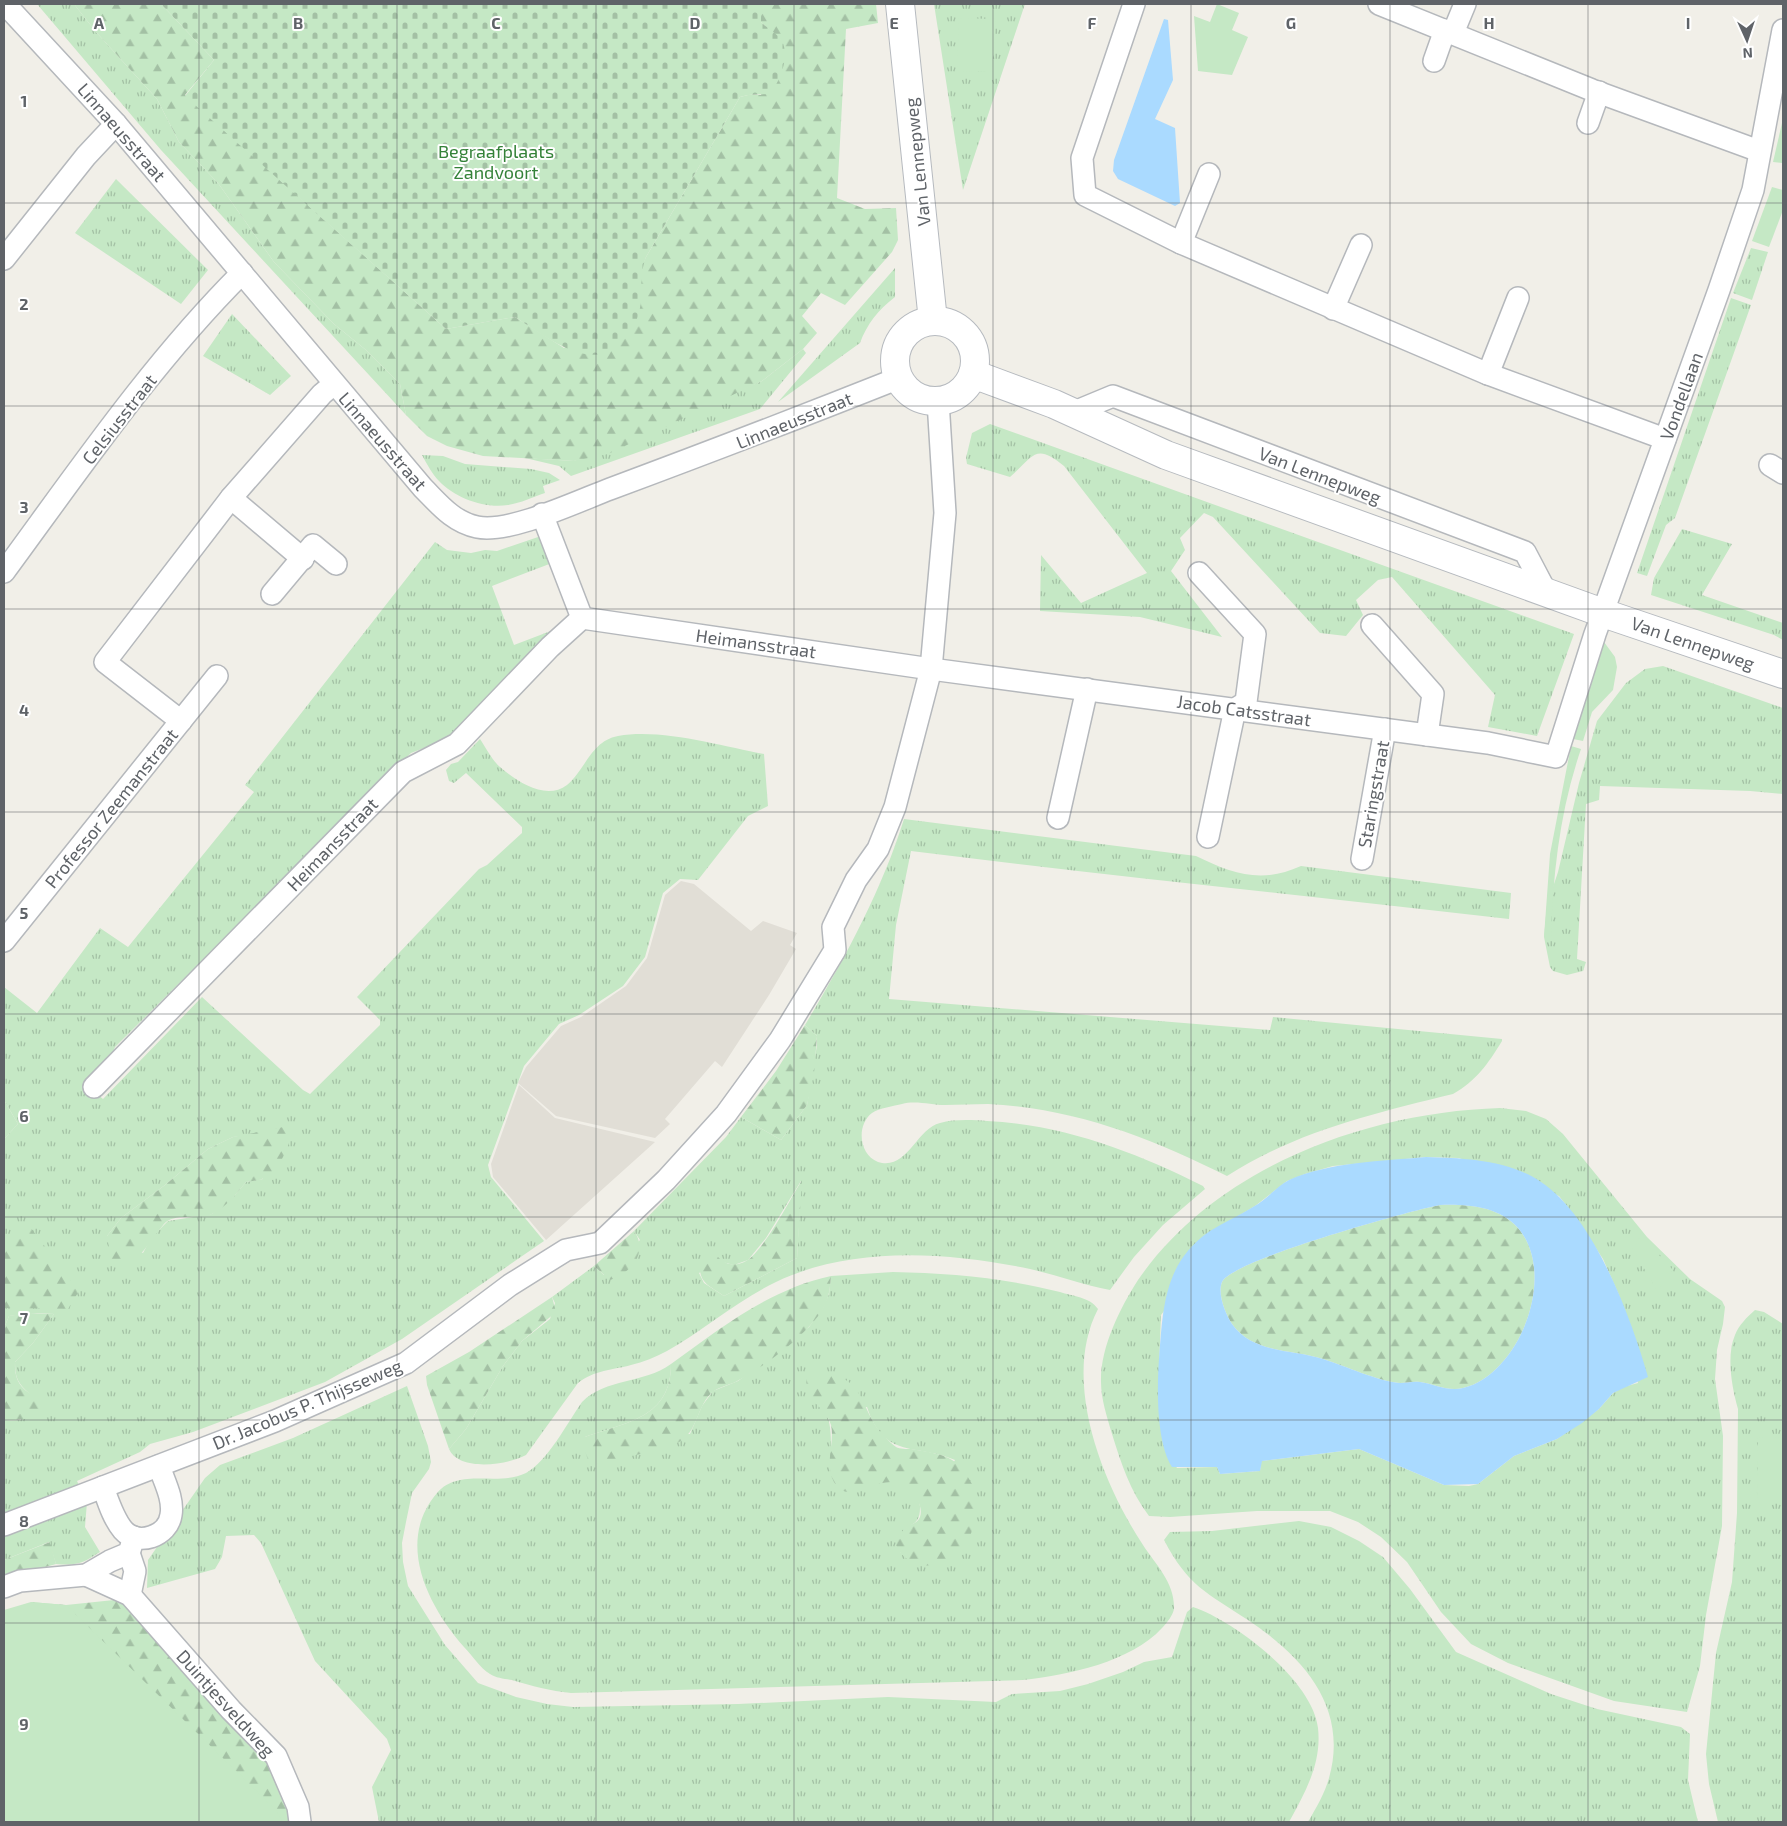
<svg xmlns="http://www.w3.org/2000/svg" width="1787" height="1826" viewBox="0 0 1787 1826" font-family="'Exo 2',sans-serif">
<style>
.education{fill:#e1ded6}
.grass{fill:url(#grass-tufts);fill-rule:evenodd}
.forest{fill:url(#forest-firs)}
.cemetery{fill:url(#cemetery-stones)}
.green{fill:#c5e8c5}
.water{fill:#aadaff;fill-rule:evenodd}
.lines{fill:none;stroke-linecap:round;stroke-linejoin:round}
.minor-casing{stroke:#b5b8bc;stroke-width:24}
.secondary-casing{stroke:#b6babf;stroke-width:30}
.minor{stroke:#fff;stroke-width:21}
.secondary{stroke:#fff;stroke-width:28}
.grid{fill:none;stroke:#5f6368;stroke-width:1;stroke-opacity:0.55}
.labels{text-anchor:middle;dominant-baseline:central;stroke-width:4;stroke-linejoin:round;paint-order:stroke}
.street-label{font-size:18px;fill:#5f6368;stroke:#fff}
.park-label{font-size:18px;fill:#348238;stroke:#fff}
.grid-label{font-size:16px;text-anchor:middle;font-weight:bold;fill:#5f6368;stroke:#fff;stroke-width:4;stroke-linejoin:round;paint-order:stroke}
</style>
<defs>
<pattern id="grass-tufts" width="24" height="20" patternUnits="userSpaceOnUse" patternTransform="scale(1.25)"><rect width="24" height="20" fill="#c5e8c5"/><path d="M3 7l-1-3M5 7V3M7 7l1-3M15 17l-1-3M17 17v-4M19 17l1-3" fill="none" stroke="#a3c0a4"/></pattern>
<pattern id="forest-firs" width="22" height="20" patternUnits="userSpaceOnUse" patternTransform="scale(1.25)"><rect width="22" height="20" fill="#c5e8c5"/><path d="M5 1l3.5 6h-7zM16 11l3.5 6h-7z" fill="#a3c0a4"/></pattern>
<pattern id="cemetery-stones" width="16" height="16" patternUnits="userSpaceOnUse" patternTransform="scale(1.25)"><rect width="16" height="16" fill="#c5e8c5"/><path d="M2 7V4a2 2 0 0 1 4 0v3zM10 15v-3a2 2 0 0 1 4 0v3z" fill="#a3c0a4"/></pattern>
</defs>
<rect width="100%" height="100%" fill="#f1efe8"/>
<g class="education">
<path d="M 681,881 L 694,884 L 751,931 L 763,921 L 797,933 L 790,945 L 796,949 L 769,995 L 722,1067 L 715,1061 L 665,1119 L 670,1124 L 655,1138 L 556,1116 L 518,1083 L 526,1067 L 561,1026 L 581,1017 L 626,986 L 647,958 L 665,895 Z"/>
<path d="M 519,1085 L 555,1118 L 655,1142 L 546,1240 L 493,1177 L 491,1164 Z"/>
</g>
<g class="grass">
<path d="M 37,4 L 74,4 L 96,32 L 157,99 L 179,142 L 218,183 L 274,262 L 334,324 L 366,350 L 400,384 L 406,415 L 161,150 Z"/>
<path d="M 934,4 L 1025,4 L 963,190 Z"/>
<path d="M 116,179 L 208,270 L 181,304 L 75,233 Z"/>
<path d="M 1751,248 L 1768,252 L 1752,300 L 1733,293 Z"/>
<path d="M 895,268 L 895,297 C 878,310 867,324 860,343 L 778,402 Z"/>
<path d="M 1731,298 L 1751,305 L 1675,518 L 1666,525 L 1647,576 L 1637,573 Z"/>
<path d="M 232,314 L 291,376 L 270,395 L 203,356 Z"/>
<path d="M 803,349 L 806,353 L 760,409 L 571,476 L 559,466 L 525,458 L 574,461 L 762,381 Z"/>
<path d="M 990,424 L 1574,634 L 1537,736 L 1488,727 L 1495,695 L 1392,577 L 1378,580 L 1356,600 L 1363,615 L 1346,636 L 1320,633 L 1213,517 L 1204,513 L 1180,538 L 1185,550 L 1171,571 L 1222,637 L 1140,617 L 1040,611 L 1041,555 L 1081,603 L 1147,573 L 1064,466 C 1035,442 1034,456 1010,477 L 967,464 L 966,458 L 972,433 Z"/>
<path d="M 422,455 L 443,456 L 465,464 L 531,469 L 549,473 L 560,480 L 543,486 L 545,493 C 533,497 521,503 508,505 C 485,509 455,498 439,481 C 432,474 427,464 422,455 Z"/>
<path d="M 1682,529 L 1732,544 L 1702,595 L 1783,623 L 1783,640 L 1774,635 L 1651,595 L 1654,578 Z"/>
<path d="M 541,536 L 552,563 L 492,586 L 514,645 L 556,629 L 452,737 L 411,753 L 115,1047 L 96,1093 L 103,1099 L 202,997 L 303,1090 L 310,1094 L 380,1025 L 380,1020 L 357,997 L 479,869 L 487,865 L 522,833 L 522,827 L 466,773 L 454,783 L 449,781 L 446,770 L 451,764 L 458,762 L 480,739 C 486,748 492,760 500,767 C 517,782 546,801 567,785 C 586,769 591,741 618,736 C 661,728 721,746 764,754 L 768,806 L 748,816 L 698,880 L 680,879 L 663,893 L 645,957 L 623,986 L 579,1015 L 559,1024 L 524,1066 L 488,1165 L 491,1177 L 544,1241 L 402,1339 L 325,1382 L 193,1432 L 150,1444 L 140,1452 L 77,1481 L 87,1502 L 85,1527 L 100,1552 C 83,1563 77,1566 56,1564 L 49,1542 L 4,1560 L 4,1421 L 21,1420 L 32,1396 C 19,1384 15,1380 15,1362 L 33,1343 L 54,1314 L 37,1313 L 9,1316 L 4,1328 L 4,1139 L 18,1124 L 4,1100 L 4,987 L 37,1013 L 100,928 L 128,947 L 254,792 L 245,785 L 435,542 L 447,550 L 471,553 L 485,550 L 497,551 ZM 243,1136 L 263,1179 L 246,1182 L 235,1195 L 212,1214 L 168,1221 L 151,1238 L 143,1253 L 107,1236 L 121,1218 L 165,1185 L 208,1149 L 233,1137 Z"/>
<path d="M 1663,666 L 1783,708 L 1783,794 L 1750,791 L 1600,786 L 1599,800 L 1586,804 L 1577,959 L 1586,962 L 1583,971 L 1567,975 L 1553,971 L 1550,967 L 1544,937 L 1547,905 L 1558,872 L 1579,783 L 1597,721 L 1626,683 L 1645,669 Z"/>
<path d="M 904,819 L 1196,856 C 1233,874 1261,884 1301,866 L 1511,893 L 1509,919 C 1310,896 1110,876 911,851 L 896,925 L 889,999 L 1270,1030 L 1273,1017 L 1502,1039 L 1502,1041 C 1488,1064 1476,1081 1453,1094 C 1375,1113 1295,1132 1227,1176 C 1151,1138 1074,1108 988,1104 C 974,1104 959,1105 945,1105 C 932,1105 915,1100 902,1104 C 894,1106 879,1108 872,1113 C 856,1125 859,1155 878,1162 C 907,1171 916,1129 940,1123 C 954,1119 973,1120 987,1121 C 1064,1125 1135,1152 1203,1186 L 1205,1189 L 1163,1225 L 1134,1257 L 1110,1290 C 1083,1285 1057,1275 1030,1269 C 948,1252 853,1245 776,1282 C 737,1301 704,1330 667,1351 C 656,1357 643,1362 631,1365 C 613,1370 594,1370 578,1383 L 526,1455 C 508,1465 459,1472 449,1449 L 466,1429 L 503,1366 L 522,1341 L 550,1319 L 555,1303 L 552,1297 L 594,1266 L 604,1275 L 640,1240 L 634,1231 L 726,1137 L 741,1117 L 781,1140 L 807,1105 L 817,1045 L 817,1036 L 805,1025 C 844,960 882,890 904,819 ZM 801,1181 L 797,1258 L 724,1296 L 704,1283 L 699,1273 L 722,1262 L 734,1265 L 748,1260 L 766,1238 Z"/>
<path d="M 1500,1108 L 1526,1111 L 1546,1119 L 1563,1134 L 1647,1237 L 1690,1279 L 1722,1301 L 1725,1307 L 1723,1324 L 1717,1350 L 1715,1379 L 1723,1436 L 1722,1526 L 1706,1615 L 1700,1666 L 1687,1712 L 1614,1701 L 1508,1663 L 1471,1644 L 1441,1612 L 1407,1562 L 1381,1537 L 1358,1522 L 1330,1511 L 1257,1511 L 1170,1517 L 1149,1516 C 1130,1491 1121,1463 1112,1434 C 1107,1417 1101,1399 1101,1382 C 1100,1348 1120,1308 1138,1280 C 1216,1167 1367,1112 1500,1108 ZM 1426,1157 L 1459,1158 L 1559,1196 L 1577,1219 L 1603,1259 L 1619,1295 L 1638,1383 L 1623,1387 L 1613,1393 L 1599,1409 L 1557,1439 L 1514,1456 L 1478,1484 L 1469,1486 L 1444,1485 L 1359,1449 L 1261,1461 L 1260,1471 L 1220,1474 L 1217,1467 L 1177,1468 L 1165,1449 L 1161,1426 L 1159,1369 L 1161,1315 L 1235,1218 L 1255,1206 L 1287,1181 L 1305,1174 L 1333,1166 Z"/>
<path d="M 893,1272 C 950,1273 1005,1278 1060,1292 C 1072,1296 1090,1297 1098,1309 C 1061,1380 1102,1483 1143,1545 C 1156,1565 1175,1583 1174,1609 C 1173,1615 1167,1623 1162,1628 C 1131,1662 1068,1675 1023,1680 L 571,1693 C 550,1691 532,1686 512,1680 C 505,1679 496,1678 490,1674 C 480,1668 472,1655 464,1647 C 428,1606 395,1542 437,1493 C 459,1467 498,1487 526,1473 C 547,1462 568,1422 582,1402 C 606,1378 643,1384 671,1364 C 671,1418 627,1422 585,1437 L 690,1434 L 702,1406 L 713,1391 L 738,1381 L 809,1327 L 823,1308 L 829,1294 L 831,1276 ZM 867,1407 C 884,1460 916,1443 955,1460 L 900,1553 L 906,1528 C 916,1523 920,1520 920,1508 C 921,1498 909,1486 900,1482 C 891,1479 885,1483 877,1483 C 863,1484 849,1483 835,1483 C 827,1460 835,1437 827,1415 Z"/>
<path d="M 1755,1310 L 1764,1312 L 1783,1324 L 1783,1822 L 1718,1822 L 1709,1784 L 1706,1754 L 1716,1653 L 1732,1582 L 1737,1513 L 1738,1409 C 1732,1388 1726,1356 1735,1335 C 1739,1325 1747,1317 1755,1310 Z"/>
<path d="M 407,1386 L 428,1446 L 431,1462 L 429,1469 L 412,1493 L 406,1522 L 402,1543 L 403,1562 L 408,1586 L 445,1645 L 478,1683 L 516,1697 L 547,1704 L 573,1707 L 738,1704 L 888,1697 L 996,1702 L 1012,1694 L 1060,1691 L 1088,1684 L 1123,1672 L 1144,1662 L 1172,1657 L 1187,1612 L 1193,1607 C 1235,1621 1313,1681 1318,1728 C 1322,1763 1305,1793 1289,1822 L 379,1822 L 372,1787 L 391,1750 L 387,1739 L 315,1661 L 261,1543 L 254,1535 L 226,1536 L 222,1557 L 215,1569 L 147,1588 L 148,1560 L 205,1478 L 220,1465 L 293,1438 Z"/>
<path d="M 1299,1521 L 1331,1527 L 1359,1541 L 1383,1557 L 1410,1589 L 1456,1652 L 1551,1694 L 1597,1709 L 1681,1727 L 1690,1734 L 1688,1780 L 1698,1822 L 1308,1822 C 1316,1808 1325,1793 1329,1778 C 1349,1707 1303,1657 1248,1620 C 1207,1593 1188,1586 1164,1540 L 1170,1532 L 1212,1531 Z"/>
</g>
<g class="forest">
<path d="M 74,4 L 161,4 L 214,60 L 185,95 L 446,329 L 515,317 L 564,348 L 640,301 L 640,271 L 646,257 L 740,97 L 748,95 L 761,95 L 781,40 L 761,22 L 761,4 L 876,4 L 878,23 L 846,29 L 837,198 L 865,209 L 896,208 L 898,240 L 892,252 L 845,305 L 821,293 L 802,316 L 817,333 L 803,349 L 762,381 L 608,454 L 574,461 L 483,456 L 447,446 L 427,436 L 406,415 L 400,384 L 366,350 L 334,324 L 274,262 L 218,183 L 179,142 L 157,99 L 96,32 Z"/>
<path d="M 805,1025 L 817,1036 L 814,1074 L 807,1105 L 781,1140 L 741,1117 L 776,1071 Z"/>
<path d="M 288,1126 L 292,1131 C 289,1148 279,1171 262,1179 C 257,1181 251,1181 246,1182 C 237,1193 225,1208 212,1214 C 199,1220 178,1213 166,1222 C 154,1233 133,1277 112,1264 L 107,1236 L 121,1218 L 165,1185 L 208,1149 L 233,1137 Z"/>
<path d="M 802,1180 L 797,1258 L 724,1296 C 707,1284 698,1283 700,1260 L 705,1256 L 718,1257 C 726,1266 737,1266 746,1261 C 763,1252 791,1198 802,1180 Z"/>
<path d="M 1440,1205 C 1466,1204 1499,1206 1518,1228 C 1558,1274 1520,1374 1463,1388 C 1448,1392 1435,1384 1420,1382 C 1414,1381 1407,1383 1400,1383 C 1377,1381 1346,1366 1323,1359 C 1293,1349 1253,1354 1232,1324 C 1226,1315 1217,1294 1222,1282 C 1232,1260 1409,1211 1440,1205 Z"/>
<path d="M 27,1223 L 79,1291 L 68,1309 L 5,1308 L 4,1242 Z"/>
<path d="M 634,1231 C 649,1252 631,1273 610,1280 L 594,1266 Z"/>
<path d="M 831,1276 C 830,1288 829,1299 823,1309 C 806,1336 766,1365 739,1380 C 731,1385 721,1386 714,1391 C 696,1404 699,1433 677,1443 C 655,1452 620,1458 596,1464 L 588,1460 L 584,1448 L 585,1437 C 627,1422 671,1418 671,1364 C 721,1328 770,1289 831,1276 Z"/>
<path d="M 552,1297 L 556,1312 L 522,1341 L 503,1366 L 466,1429 L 449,1449 L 427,1385 L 426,1376 L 469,1352 Z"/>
<path d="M 27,1313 L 54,1314 L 33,1343 L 15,1362 C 14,1384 24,1392 43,1400 L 43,1409 L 34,1418 L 4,1421 L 4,1328 L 9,1316 Z"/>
<path d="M 823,1374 C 866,1375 860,1413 885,1437 C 888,1440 893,1445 896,1447 C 900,1449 907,1449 911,1449 C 935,1453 958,1455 969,1479 C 972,1484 976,1490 977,1496 C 978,1511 973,1535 964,1547 C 947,1570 909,1574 896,1545 C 898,1539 900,1533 905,1528 C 910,1524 917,1524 920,1517 C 922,1511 920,1504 917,1499 C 890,1455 852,1514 834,1482 C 824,1464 835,1443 831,1425 C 825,1405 808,1406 806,1379 Z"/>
<path d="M 50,1542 L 56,1564 L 4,1579 L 4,1560 Z"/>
<path d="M 114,1600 L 129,1605 L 144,1627 L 271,1758 L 297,1822 L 265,1822 L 31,1602 L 66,1605 Z"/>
</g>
<path class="cemetery" d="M 161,4 L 761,4 L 761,22 C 767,28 778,34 782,41 C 790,57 780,81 770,94 L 748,95 L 740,97 L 646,257 C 638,278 644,294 639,313 C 637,322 630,330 626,337 C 597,379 545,336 515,317 L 446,329 L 185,96 L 214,60 Z"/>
<g class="green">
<path d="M 1217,4 L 1239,13 L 1232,30 L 1248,37 L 1232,75 L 1198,71 L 1194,16 L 1210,22 Z"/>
<path d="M 959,18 L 996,19 L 992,72 L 957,71 Z"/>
<path d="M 1782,123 L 1782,163 L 1773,162 Z"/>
<path d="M 1772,187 L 1783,190 L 1783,210 L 1769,247 L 1752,241 Z"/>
<path d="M 1604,642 L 1615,657 L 1617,667 L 1613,690 L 1592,712 L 1583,741 L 1573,739 C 1579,709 1586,666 1604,642 Z"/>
<path d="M 1571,746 L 1581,749 C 1560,810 1553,873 1551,937 L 1544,937 L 1550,854 Z"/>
<path d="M 4,1100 L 18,1124 L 4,1139 Z"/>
<path d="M 1642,1237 L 1673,1270 L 1657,1291 L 1630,1244 Z"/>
<path d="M 1758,1437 L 1783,1438 L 1783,1498 L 1757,1497 Z"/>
<path d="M 31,1602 L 66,1605 L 275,1809 L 283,1822 L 4,1822 L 4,1610 Z"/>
</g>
<g class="water">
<path d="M 1164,19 L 1168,20 L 1173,80 L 1155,119 L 1175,128 L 1180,203 L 1175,206 L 1118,179 L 1113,171 L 1114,160 Z"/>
<path d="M 1426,1157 C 1464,1158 1509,1160 1541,1182 C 1594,1217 1631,1317 1648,1377 L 1613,1393 L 1599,1409 L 1582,1423 L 1557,1439 L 1514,1456 L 1478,1484 L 1444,1485 L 1359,1449 L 1262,1461 L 1260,1471 L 1220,1474 L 1217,1467 L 1172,1467 C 1156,1442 1157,1388 1159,1359 C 1163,1310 1163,1263 1210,1231 C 1224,1222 1239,1216 1253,1207 C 1266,1200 1276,1187 1289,1180 C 1329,1162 1383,1161 1426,1157 ZM 1440,1205 C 1466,1204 1499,1206 1518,1228 C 1558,1274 1520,1374 1463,1388 C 1448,1392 1435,1384 1420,1382 C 1413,1381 1407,1383 1400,1383 C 1377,1381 1346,1366 1323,1359 C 1293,1349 1253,1354 1232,1324 C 1226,1315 1217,1294 1222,1282 C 1232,1260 1409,1211 1440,1205 Z"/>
</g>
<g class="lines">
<defs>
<g id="minor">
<path d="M 5,4 L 116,124 L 423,488 C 439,504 453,522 477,527 C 509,534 578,501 610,489 C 707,453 803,416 899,378"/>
<path d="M 1134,4 L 1082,158 L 1085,195 L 1181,243 L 1488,374 L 1665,439"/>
<path d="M 1379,4 L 1592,90 L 1759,151"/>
<path d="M 1453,33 L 1465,4"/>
<path d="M 1434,61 L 1445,30"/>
<path d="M 1588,123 L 1599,92"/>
<path d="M 1181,243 L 1209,174"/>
<path d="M 4,259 L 86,156 L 116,124"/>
<path d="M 1333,309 L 1361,245"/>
<path d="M 1488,374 L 1518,298"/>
<path d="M 1072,413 L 1113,396 L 1525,552 L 1546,592"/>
<path d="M 1770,465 L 1783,473"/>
<path d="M 231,498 L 303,559"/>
<path d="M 542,514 L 582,618"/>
<path d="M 4,572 C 79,470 152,363 242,273"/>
<path d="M 1199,573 L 1255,634 L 1246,702 L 1235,709 L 1208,837"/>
<path d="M 272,594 L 313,545 L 336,564"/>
<path d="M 582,618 L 931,669 L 1488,743 L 1556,757 L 1595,634 L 1719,290 L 1753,190 L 1783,30"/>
<path d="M 1372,625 L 1433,694 L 1427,735"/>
<path d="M 181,721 L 105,662 L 231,498 L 322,394 L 334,384"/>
<path d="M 1058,818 L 1087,689"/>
<path d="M 1362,859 L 1385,729"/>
<path d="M 4,941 L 217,676"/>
<path d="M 94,1087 L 403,772 L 457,744 L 550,647 L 582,618"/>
<path d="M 103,1487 C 108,1501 113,1518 123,1530 C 138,1547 168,1536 171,1515 C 174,1499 164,1481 159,1466"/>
<path d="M 4,1525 L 275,1421 L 406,1363 L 510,1285 L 566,1250 L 600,1243 L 666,1180 L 726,1114 L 780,1040 L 835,950 L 833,927 L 856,880 L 878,849 L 895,807 L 931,669 L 945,513 L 938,401"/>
<path d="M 129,1553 L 135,1571 L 130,1595"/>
<path d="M 86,1575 L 130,1595 L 231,1710 L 276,1756 L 298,1807 L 300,1822"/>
<path d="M 4,1587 L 20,1581 L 86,1575 L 110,1561 L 129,1553 L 134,1537"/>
</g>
<g id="secondary">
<path d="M 900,4 L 933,321"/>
<circle cx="935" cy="361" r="40"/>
<path d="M 973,374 L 1054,404 L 1166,455 L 1603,613 L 1783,674"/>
</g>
</defs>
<use href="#minor" class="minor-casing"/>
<use href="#secondary" class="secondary-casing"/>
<use href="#minor" class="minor"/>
<use href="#secondary" class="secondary"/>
</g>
<path class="grid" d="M 199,4 L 199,1822M 397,4 L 397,1822M 596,4 L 596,1822M 794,4 L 794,1822M 993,4 L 993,1822M 1191,4 L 1191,1822M 1390,4 L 1390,1822M 1588,4 L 1588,1822M 4,203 L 1783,203M 4,406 L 1783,406M 4,609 L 1783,609M 4,812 L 1783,812M 4,1014 L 1783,1014M 4,1217 L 1783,1217M 4,1420 L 1783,1420M 4,1623 L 1783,1623"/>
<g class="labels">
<g class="street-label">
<text transform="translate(122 132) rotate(49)">Linnaeusstraat</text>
<text transform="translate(917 162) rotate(-96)">Van Lennepweg</text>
<text transform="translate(1681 396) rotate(-70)">Vondellaan</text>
<text transform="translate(119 419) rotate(-52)">Celsiusstraat</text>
<text transform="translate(794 420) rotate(-22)">Linnaeusstraat</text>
<text transform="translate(383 441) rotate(49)">Linnaeusstraat</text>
<text transform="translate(1320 475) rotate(21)">Van Lennepweg</text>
<text transform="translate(756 643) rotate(8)">Heimansstraat</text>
<text transform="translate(1693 643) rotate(19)">Van Lennepweg</text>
<text transform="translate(1244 710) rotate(8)">Jacob Catsstraat</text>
<text transform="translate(1373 794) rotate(-80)">Staringstraat</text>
<text transform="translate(111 808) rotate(-51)">Professor Zeemanstraat</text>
<text transform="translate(332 844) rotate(-46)">Heimansstraat</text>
<text transform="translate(307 1404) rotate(-23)">Dr. Jacobus P. Thijsseweg</text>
<text transform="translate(226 1703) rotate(48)">Duintjesveldweg</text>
</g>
<g class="park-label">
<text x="496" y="151">Begraafplaats<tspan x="496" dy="21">Zandvoort</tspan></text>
</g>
</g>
<g class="grid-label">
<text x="99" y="29">A</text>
<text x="298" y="29">B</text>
<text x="496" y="29">C</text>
<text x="695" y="29">D</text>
<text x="894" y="29">E</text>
<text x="1092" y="29">F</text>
<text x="1291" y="29">G</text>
<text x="1489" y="29">H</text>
<text x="1688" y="29">I</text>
<text x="24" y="107">1</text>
<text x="24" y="310">2</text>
<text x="24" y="513">3</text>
<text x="24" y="716">4</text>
<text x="24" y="919">5</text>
<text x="24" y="1122">6</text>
<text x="24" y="1324">7</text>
<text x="24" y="1527">8</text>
<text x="24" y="1730">9</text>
</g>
<rect width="1787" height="1826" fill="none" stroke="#5f6368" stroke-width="10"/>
<g transform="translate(1747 40) rotate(177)" stroke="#ffffff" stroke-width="4" paint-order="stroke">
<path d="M0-4L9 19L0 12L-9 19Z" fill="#5f6368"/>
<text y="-8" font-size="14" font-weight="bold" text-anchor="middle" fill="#5f6368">N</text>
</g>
</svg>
